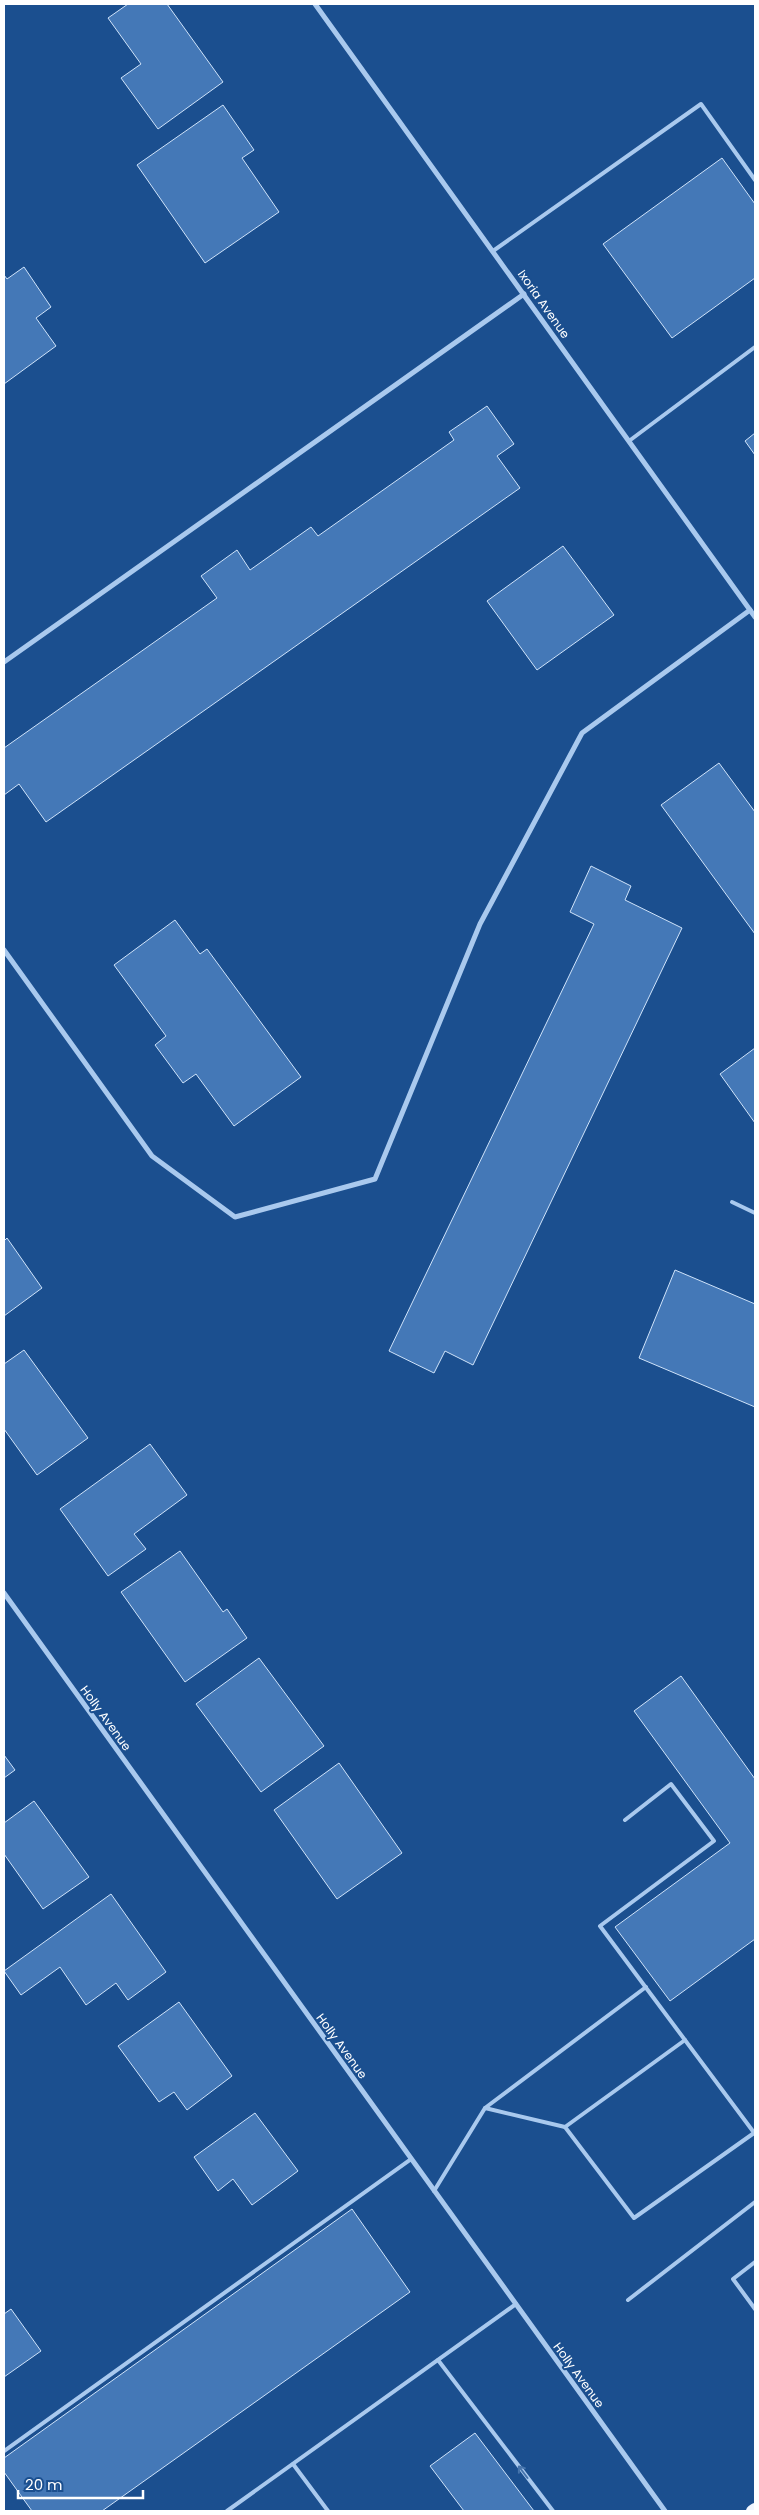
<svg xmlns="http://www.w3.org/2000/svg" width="759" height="2515" viewBox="0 0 759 2515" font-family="Poppins,sans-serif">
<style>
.building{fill:#4478b7;stroke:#cfe3fa}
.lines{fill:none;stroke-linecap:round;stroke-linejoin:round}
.lane{stroke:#a9c9ee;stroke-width:4}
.street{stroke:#a9c9ee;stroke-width:5}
.primary{stroke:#f0f6ff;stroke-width:12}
.oneway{stroke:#4674ac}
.labels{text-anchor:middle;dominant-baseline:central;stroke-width:4;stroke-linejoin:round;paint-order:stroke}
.street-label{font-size:12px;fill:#fff;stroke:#1b4f8f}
</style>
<rect width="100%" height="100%" fill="#1b4f8f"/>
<g class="building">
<path d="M 128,4 L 167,4 L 223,82 L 158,129 L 121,78 L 141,64 L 108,18 Z"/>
<path d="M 223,105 L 254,150 L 242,158 L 279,212 L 205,263 L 137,165 Z"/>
<path d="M 722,158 L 755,204 L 755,278 L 672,338 L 603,244 Z"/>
<path d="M 24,267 L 51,307 L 36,318 L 56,346 L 4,384 L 4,275 L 7,279 Z"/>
<path d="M 487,406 L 514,444 L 497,456 L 520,488 L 46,822 L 19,784 L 4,795 L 4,748 L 217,598 L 201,576 L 237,550 L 250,570 L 311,527 L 318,536 L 454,440 L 449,432 Z"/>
<path d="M 755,433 L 755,455 L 745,441 Z"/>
<path d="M 563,546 L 614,615 L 537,670 L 487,601 Z"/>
<path d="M 719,763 L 755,812 L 755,934 L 661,805 Z"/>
<path d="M 591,866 L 631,886 L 625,900 L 682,928 L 473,1365 L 445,1351 L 434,1373 L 389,1351 L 594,924 L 570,912 Z"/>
<path d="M 175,920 L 200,954 L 207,949 L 301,1077 L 234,1126 L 196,1074 L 183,1083 L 155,1045 L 166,1036 L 114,965 Z"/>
<path d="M 755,1048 L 755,1123 L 720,1074 Z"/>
<path d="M 7,1238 L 42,1288 L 4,1316 L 4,1241 Z"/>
<path d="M 675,1270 L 755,1304 L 755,1407 L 639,1358 Z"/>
<path d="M 24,1350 L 88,1438 L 37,1475 L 4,1429 L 4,1364 Z"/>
<path d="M 150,1444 L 187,1495 L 134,1534 L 146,1549 L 108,1576 L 60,1509 Z"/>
<path d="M 180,1551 L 223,1612 L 227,1609 L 247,1638 L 185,1682 L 121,1592 Z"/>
<path d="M 259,1658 L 324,1746 L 261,1792 L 196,1704 Z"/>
<path d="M 681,1676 L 755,1779 L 755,1939 L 670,2001 L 615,1927 L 730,1843 L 634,1711 Z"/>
<path d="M 4,1755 L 15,1770 L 4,1778 Z"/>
<path d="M 339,1763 L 402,1853 L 337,1899 L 274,1810 Z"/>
<path d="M 34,1801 L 89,1877 L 43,1909 L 4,1854 L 4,1823 Z"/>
<path d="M 111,1894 L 166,1972 L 128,2000 L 116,1983 L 86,2005 L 60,1967 L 21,1995 L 4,1971 Z"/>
<path d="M 179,2002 L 232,2076 L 187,2110 L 174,2092 L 159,2102 L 118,2046 Z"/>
<path d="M 255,2113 L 298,2171 L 252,2205 L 233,2179 L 218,2191 L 194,2157 Z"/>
<path d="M 352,2209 L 410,2292 L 102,2511 L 32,2511 L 4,2472 L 4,2458 Z"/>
<path d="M 11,2309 L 41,2351 L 4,2377 L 4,2314 Z"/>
<path d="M 475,2433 L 534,2511 L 464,2511 L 430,2466 Z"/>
</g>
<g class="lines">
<g class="lane">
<path d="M 493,251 L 701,104 L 755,180"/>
<path d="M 629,441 L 755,347"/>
<path d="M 732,1202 L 755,1213"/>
<path d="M 625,1820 L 671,1784 L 714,1841 L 600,1926 L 755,2134"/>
<path d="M 685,2040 L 565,2127 L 634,2218 L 754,2133"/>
<path d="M 485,2108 L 565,2127"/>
<path d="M 434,2191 L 485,2108 L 646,1987"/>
<path d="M 755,2262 L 733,2279 L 755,2309"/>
<path d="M 628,2300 L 755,2202"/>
<path d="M 438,2360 L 553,2511"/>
<path d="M 4,2451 L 411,2159"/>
<path d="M 293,2464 L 328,2511"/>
<path d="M 227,2511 L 516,2304"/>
</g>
<g class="street">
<path d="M 315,4 L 755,617"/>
<path d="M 4,662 L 524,294"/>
<path d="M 4,950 L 152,1156 L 235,1217 L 375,1179 L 480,924 L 582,733 L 750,610"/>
<path d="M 4,1593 L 665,2511"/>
</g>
<path class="primary" d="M 752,2511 L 755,2509"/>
</g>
<defs><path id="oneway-shaft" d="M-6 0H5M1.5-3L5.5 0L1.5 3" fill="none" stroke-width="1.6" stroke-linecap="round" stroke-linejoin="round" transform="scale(1.25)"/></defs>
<use class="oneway" href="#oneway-shaft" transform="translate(523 2472) rotate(-127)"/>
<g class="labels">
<g class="street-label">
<text transform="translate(544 304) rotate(55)">Ixoria Avenue</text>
<text transform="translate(106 1718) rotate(54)">Holly Avenue</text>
<text transform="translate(342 2046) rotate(54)">Holly Avenue</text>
<text transform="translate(579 2375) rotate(54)">Holly Avenue</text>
</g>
</g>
<rect width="759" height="2515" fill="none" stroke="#ffffff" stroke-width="10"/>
<path d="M18 2490v8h125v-8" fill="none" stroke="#ffffff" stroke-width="2.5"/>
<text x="25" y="2490" font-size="15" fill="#ffffff" stroke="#1b4f8f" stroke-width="4" paint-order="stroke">20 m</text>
</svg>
